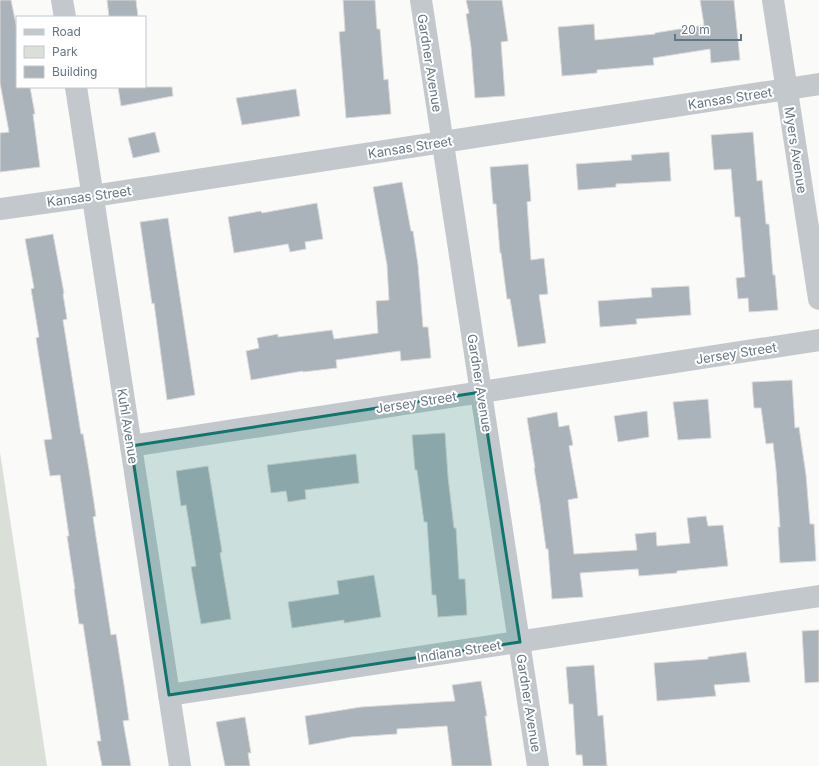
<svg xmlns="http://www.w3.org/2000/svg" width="819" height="766" viewBox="0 0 819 766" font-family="Inter,sans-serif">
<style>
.green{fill:#dadfd7}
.building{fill:#aab3b9;stroke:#dcdcda}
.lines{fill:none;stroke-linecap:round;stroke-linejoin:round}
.minor{stroke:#c3c8cc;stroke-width:22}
.marked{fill:#0f766e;fill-opacity:0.2;stroke:#0f766e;stroke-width:3;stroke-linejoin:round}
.labels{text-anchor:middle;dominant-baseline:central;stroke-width:4;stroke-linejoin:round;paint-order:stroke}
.street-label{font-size:13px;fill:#657683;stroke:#fff}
</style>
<rect width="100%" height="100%" fill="#fafaf8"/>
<path class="green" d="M 0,452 L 47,766 L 0,766 Z"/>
<g class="building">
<path d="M 0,0 L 11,0 L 17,29 L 17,87 L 30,87 L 35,114 L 33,114 L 40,167 L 0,172 L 0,133 L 9,132 L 0,83 Z"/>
<path d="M 107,0 L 136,0 L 138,17 L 109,17 Z"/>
<path d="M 343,0 L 375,0 L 377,29 L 380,29 L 384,80 L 388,79 L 391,114 L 346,118 L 339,32 L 345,31 Z"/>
<path d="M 466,0 L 502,0 L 508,41 L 501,42 L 505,96 L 475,98 L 471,47 L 466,14 L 469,13 Z"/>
<path d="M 700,0 L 734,0 L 740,60 L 711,63 L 710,49 L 653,58 L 654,65 L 597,70 L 597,73 L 562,76 L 558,27 L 594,24 L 595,40 L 655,34 L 655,33 L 704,25 Z"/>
<path d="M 118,87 L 172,87 L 173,96 L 121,106 Z"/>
<path d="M 296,89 L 300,116 L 242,125 L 236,98 Z"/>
<path d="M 155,132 L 160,152 L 133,158 L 128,138 Z"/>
<path d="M 753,132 L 757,181 L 762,180 L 766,224 L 769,224 L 773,275 L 775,275 L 778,310 L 749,312 L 748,298 L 738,299 L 736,278 L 745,277 L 740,217 L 735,217 L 731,169 L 714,170 L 711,135 Z"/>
<path d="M 669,152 L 671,181 L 616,184 L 616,187 L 578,190 L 576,164 L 632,160 L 631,155 Z"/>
<path d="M 528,164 L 531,201 L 527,202 L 531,260 L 544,258 L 548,294 L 539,295 L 546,343 L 518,347 L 510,299 L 507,299 L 501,253 L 500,253 L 496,204 L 493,204 L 490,167 Z"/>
<path d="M 402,182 L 411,231 L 413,231 L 418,265 L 423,327 L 428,327 L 431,358 L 401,361 L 400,351 L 336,360 L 337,368 L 303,372 L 303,371 L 251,380 L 246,351 L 259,348 L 257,338 L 278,334 L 278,337 L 332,330 L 334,339 L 378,333 L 376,301 L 389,300 L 387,265 L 373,187 Z"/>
<path d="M 317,203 L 323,239 L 305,242 L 306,249 L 290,252 L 288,244 L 234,253 L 228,217 L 261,211 L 262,213 Z"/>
<path d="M 168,218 L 195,395 L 167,400 L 154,303 L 152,304 L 140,222 Z"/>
<path d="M 53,234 L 64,293 L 63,294 L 67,319 L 63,320 L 81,434 L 83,434 L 89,470 L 96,516 L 93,517 L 111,635 L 116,634 L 124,685 L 129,720 L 123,721 L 131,766 L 102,766 L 97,741 L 101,741 L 83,624 L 79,624 L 74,589 L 75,589 L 67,536 L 69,536 L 60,475 L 50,476 L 44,440 L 52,439 L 36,338 L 39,337 L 31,289 L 34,288 L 25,239 Z"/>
<path d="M 689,286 L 691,315 L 636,319 L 637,324 L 600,327 L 598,301 L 652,297 L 651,288 Z"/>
<path d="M 792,380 L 795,428 L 799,427 L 806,475 L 810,524 L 814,524 L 816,561 L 780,563 L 778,527 L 780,527 L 776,470 L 773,443 L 766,444 L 761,408 L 754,408 L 752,382 Z"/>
<path d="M 708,399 L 711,438 L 678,440 L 673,402 Z"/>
<path d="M 647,411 L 649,437 L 618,442 L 614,416 Z"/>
<path d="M 557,412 L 559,427 L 569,425 L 573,445 L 569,446 L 578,498 L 568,500 L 574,554 L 637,550 L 635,534 L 656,532 L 657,546 L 690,543 L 687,518 L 706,516 L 708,526 L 723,525 L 728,566 L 677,571 L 677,573 L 639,576 L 638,569 L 580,573 L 583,597 L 552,599 L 548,549 L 546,549 L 540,504 L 534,468 L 535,468 L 527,418 Z"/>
<path d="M 445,433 L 448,477 L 454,528 L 456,528 L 459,579 L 465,579 L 467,615 L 438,617 L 436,595 L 432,595 L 427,522 L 424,522 L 417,470 L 415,470 L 412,435 Z"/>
<path d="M 356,454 L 359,483 L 305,490 L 306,499 L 288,502 L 286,491 L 271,493 L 267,465 Z"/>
<path d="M 208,466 L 222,552 L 220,553 L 231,619 L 201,624 L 191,567 L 196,566 L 186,505 L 181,506 L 176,471 Z"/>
<path d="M 374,575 L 381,617 L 344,623 L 344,620 L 292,628 L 288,602 L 339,594 L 337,581 Z"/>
<path d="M 819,630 L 819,682 L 805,683 L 802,631 Z"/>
<path d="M 746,652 L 750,682 L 714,685 L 716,696 L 657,701 L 654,663 L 708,659 L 708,657 Z"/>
<path d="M 594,665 L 598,716 L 603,715 L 607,766 L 583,766 L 582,755 L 576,755 L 573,704 L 569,704 L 566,667 Z"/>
<path d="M 481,681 L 487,716 L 485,716 L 492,766 L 452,766 L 447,726 L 397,729 L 397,734 L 351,737 L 309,745 L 305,716 L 361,707 L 455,701 L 452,685 Z"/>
<path d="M 245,717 L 251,753 L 248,753 L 250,766 L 225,766 L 216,722 Z"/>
</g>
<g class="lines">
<g class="minor">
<path d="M 62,0 L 65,17"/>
<path d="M 421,0 L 538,766"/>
<path d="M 773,0 L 819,299"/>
<path d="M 76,87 L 180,766"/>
<path d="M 0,209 L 93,196 L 819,84"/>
<path d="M 131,446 L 819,340"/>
<path d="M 169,695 L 819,596"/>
</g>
</g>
<path class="marked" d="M 481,392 L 520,642 L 169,695 L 131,446 Z"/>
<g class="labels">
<g class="street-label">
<text transform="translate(430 63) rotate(81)">Gardner Avenue</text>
<text transform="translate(730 98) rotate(-9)">Kansas Street</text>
<text transform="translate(410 147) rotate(-9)">Kansas Street</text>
<text transform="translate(796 150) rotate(81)">Myers Avenue</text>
<text transform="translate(89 196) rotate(-8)">Kansas Street</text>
<text transform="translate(736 353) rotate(-9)">Jersey Street</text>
<text transform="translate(480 383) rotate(81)">Gardner Avenue</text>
<text transform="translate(416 402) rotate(-9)">Jersey Street</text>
<text transform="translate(128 426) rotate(81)">Kuhl Avenue</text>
<text transform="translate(459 651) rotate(-9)">Indiana Street</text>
<text transform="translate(529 703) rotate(81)">Gardner Avenue</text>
</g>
</g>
<rect x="16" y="16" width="130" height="72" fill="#ffffff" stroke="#c1c8cd"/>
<rect x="24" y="29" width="20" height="6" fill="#c3c8cc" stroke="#c1c8cd"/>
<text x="52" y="36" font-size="12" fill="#657683">Road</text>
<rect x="24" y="46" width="20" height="12" fill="#dadfd7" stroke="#c1c8cd"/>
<text x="52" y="56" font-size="12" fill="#657683">Park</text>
<rect x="24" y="66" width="20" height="12" fill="#aab3b9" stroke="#c1c8cd"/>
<text x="52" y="76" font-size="12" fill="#657683">Building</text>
<path d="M675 34v6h66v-6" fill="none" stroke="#657683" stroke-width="2"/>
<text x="681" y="34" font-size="12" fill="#657683" stroke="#ffffff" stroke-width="3" paint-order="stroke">20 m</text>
</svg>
